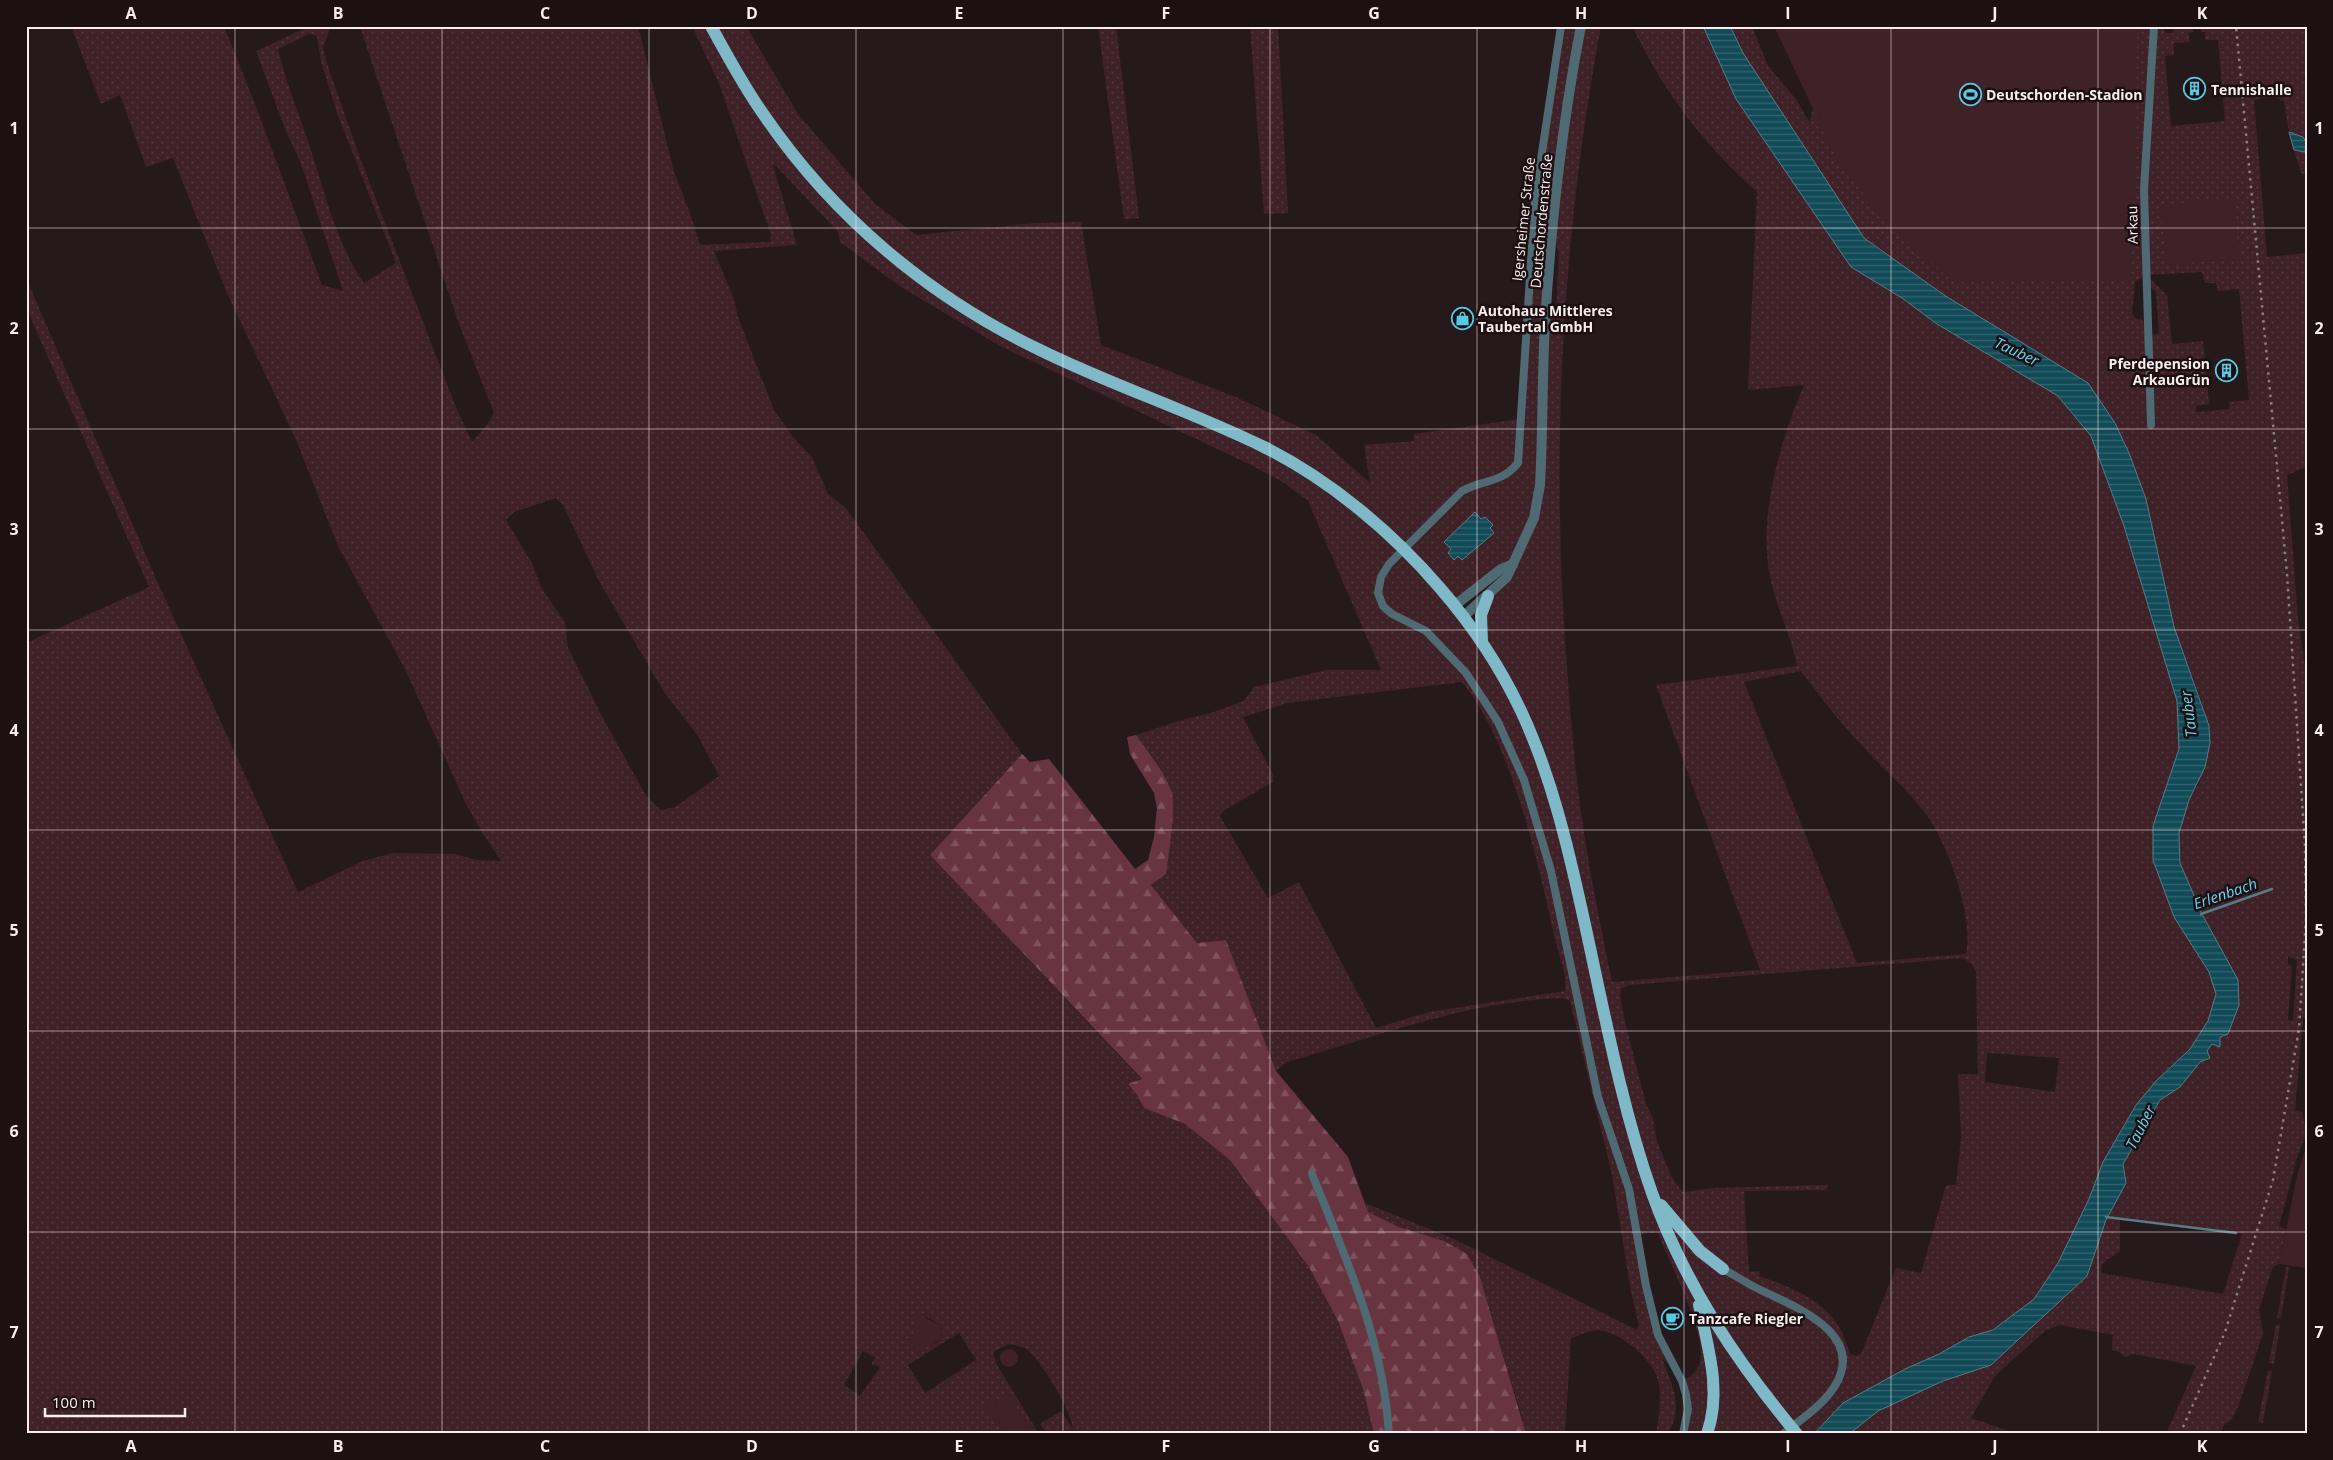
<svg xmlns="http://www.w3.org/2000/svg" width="2333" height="1460" viewBox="0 0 2333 1460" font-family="'Open Sans',sans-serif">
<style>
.grass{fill:url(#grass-dots);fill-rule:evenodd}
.forest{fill:url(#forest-firs)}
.garden{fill:#3f2128}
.water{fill:url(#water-rules);stroke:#577c85}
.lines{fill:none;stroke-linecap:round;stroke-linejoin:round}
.stream{stroke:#577c85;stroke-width:2.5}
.minor{stroke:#4f6a72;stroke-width:8}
.tertiary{stroke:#4f6a72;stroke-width:10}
.primary{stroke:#7fb9c8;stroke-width:12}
.rail{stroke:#8a7f81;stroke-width:2.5;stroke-dasharray:2.5 5;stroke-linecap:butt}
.grid{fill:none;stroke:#f7edef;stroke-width:1;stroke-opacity:0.55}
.labels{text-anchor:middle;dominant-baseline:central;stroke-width:5;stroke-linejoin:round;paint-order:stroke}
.poi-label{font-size:14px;font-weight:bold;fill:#f7edef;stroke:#1d1013;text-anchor:start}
.street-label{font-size:14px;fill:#f7edef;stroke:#1d1013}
.water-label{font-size:15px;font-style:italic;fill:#69d4ee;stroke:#1d1013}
.neatline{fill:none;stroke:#f7edef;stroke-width:2}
.grid-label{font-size:16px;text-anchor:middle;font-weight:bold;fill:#f7edef}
</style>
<defs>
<pattern id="grass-dots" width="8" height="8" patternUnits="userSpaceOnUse" patternTransform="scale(1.25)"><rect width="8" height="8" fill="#3f2128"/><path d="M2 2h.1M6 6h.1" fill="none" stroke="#52373d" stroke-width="1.8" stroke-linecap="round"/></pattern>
<pattern id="forest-firs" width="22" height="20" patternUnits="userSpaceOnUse" patternTransform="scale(1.25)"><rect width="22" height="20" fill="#683440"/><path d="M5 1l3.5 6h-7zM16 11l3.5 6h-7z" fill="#7e525c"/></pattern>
<pattern id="water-rules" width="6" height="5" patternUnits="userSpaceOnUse" patternTransform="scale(1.25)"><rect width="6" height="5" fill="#124b58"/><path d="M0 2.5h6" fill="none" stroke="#356570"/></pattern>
</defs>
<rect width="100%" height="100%" fill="#26191c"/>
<g class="grass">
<path d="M 71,26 L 224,26 L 257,109 L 322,285 L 343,291 L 300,161 L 286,131 L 256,51 L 310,26 L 344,26 L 330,29 L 323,47 L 325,58 L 360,158 L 455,405 L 472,442 L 486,426 L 494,413 L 459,324 L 361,30 L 350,26 L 638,26 L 674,172 L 690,213 L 700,245 L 770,242 L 771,235 L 720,86 L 692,26 L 746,26 L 798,114 L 875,204 L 916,235 L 1036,223 L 1081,222 L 1101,345 L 1236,397 L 1316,435 L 1370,483 L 1364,445 L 1414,441 L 1414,434 L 1519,419 L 1535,199 L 1561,26 L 1601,26 C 1561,241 1550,463 1568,681 C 1572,735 1577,791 1586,845 C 1593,891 1603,936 1612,982 L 1760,970 L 1656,685 L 1797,666 C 1791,634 1774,604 1769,571 C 1759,512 1781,439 1804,385 L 1748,390 L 1757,192 C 1702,143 1664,92 1632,26 L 1703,26 L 1736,99 L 1851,267 L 1902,298 L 1937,324 L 2058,396 L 2091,436 L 2124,526 L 2177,701 L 2179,749 L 2153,826 L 2174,917 L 2209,972 L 2216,994 L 2209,1021 L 2190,1049 L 2156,1081 L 2136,1105 L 2103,1162 L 2089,1199 L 2058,1263 L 2034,1299 L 1993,1330 L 1969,1337 L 1939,1354 L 1905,1369 L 1843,1403 L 1814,1434 L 1683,1434 L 1686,1423 L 1685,1380 C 1691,1376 1698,1370 1700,1362 C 1706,1330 1670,1265 1658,1233 L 1647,1233 L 1638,1236 L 1658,1335 L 1678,1373 L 1662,1358 C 1672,1385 1684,1405 1668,1434 L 1656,1434 C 1659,1417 1662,1396 1658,1380 C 1652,1359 1620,1331 1597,1330 C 1590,1330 1579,1336 1571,1338 L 1565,1434 L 1512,1434 L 1523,1421 L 1480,1277 L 1467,1254 L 1399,1227 L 1368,1212 L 1365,1203 L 1452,1238 L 1637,1330 L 1639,1325 L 1631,1292 L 1612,1175 L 1570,1001 L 1564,998 C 1466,1001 1380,1036 1287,1062 L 1276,1071 L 1226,940 L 1197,943 L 1151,885 L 1166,874 L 1157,764 L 1136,735 L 1185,719 L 1211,713 L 1244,701 L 1254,687 L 1326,670 L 1381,670 L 1308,501 L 1284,483 L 1251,465 L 1000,346 L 901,287 L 840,242 L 838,232 L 776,166 L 773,166 L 797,245 L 714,251 L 734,299 L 738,317 L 774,410 L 793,437 L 812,457 L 828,494 L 846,508 L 1022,754 L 930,855 L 1142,1080 L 1128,1084 L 1137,1095 L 1144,1108 L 1185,1124 L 1230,1160 L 1309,1267 L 1338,1321 L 1363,1389 L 1374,1434 L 1077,1434 L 1073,1430 L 1068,1434 L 1047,1434 L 1040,1424 L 1061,1411 L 1073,1429 C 1073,1413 1038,1355 1025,1348 C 1020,1346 1014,1345 1009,1344 L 993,1352 L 997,1365 L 1039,1434 L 1033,1434 L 1008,1394 L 991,1414 L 1005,1434 L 26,1434 L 26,643 L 149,587 L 26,307 L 26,278 L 158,583 L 298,892 L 363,861 L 393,853 L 455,854 L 477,860 L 501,861 L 483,834 L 465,802 L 406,671 L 338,546 L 297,442 L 227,293 L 173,158 L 146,167 L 120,95 L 101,104 ZM 309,34 L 317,36 L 321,61 L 337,113 L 396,263 L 364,283 C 336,243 325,193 310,147 C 299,114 286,83 278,49 ZM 1553,234 L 1559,252 L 1556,311 L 1545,327 ZM 556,498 L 563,505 L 600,583 L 664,692 L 698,736 L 719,776 L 675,807 L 661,810 L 646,796 L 603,718 L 568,648 L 565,622 L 542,589 L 532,563 L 506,520 L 514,512 ZM 1475,512 L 1481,519 L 1484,517 L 1493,525 L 1489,528 L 1494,534 L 1454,559 L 1452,550 L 1444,542 ZM 1513,565 L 1484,606 L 1481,642 L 1455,606 ZM 1801,671 C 1821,698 1842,725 1866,750 C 1886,772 1908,790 1926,814 C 1948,844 1974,918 1966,954 L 1857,963 L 1744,682 ZM 1462,682 C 1511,742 1537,858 1554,935 C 1558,952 1567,974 1565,991 L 1429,1012 L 1376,1028 L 1299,882 L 1268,898 L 1220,816 L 1223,811 L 1273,782 L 1273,775 L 1243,717 L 1287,703 ZM 1963,958 L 1972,964 L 1976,971 L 1978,1074 L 1958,1074 L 1961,1137 L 1956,1185 L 1946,1185 L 1921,1273 L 1896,1268 L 1861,1354 L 1856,1356 L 1850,1354 C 1846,1343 1843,1332 1836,1322 C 1819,1298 1786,1285 1759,1276 L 1760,1271 L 1749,1272 L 1744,1191 L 1826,1190 L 1828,1185 L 1714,1188 L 1683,1192 L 1671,1176 L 1657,1141 L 1653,1118 L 1646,1104 L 1624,1018 L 1620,995 L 1621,989 L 1629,985 ZM 1987,1053 L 2059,1058 L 2055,1092 L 1985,1082 ZM 918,1311 L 941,1326 L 943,1334 L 937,1343 L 911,1347 ZM 959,1333 L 976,1360 L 925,1393 L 908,1365 ZM 863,1351 L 875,1358 L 871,1364 L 880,1367 L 860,1396 L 844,1385 Z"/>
<path d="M 1098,26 L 1116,26 L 1139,218 L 1124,219 Z"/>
<path d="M 1250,26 L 1278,26 L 1288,213 L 1264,214 Z"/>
<path d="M 1730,26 L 1752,26 L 1768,66 L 1796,99 L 1809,122 L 1823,79 L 2009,26 L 2161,26 L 2166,33 L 2173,33 L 2173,26 L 2191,26 L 2194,32 L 2188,33 L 2190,42 L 2174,43 L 2174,55 L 2165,56 L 2171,126 L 2225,121 L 2218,40 L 2205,40 L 2205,32 L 2201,32 L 2200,26 L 2307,26 L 2307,78 L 2304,78 L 2307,89 L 2307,176 L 2301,173 L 2294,150 L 2305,152 L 2303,137 L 2289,132 L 2284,101 L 2274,96 L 2254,100 L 2267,257 L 2307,253 L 2307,475 L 2304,468 L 2287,475 L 2298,619 L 2307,681 L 2307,1018 L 2303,1018 L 2295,1111 L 2302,1112 L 2307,1132 L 2297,1158 L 2279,1226 L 2286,1229 L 2279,1264 L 2273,1267 L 2259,1309 L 2263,1334 L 2238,1407 L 2231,1420 L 2224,1425 L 2220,1434 L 2166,1434 L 2196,1366 L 2134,1354 L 2125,1357 L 2119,1352 L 2112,1350 L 2113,1335 L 2060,1325 L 2046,1330 L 1995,1376 L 1971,1418 L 2017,1434 L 1849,1434 L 1877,1411 L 1943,1381 L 1991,1365 L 2087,1276 L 2106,1220 L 2126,1183 L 2122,1165 L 2160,1100 L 2180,1087 L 2200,1062 L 2210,1058 L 2207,1051 L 2212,1044 L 2220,1046 L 2214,934 L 2202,914 L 2181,865 L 2179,833 L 2189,800 L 2199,784 L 2202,702 L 2174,627 L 2146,499 L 2129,453 L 2115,423 L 1944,295 L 1864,238 L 1743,53 ZM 2202,272 L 2205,283 L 2216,283 L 2218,291 L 2239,289 L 2249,400 L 2229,402 L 2230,409 L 2196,412 L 2196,406 L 2209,404 L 2203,341 L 2172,344 L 2167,295 L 2146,275 ZM 2145,276 L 2146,286 L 2156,291 L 2159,334 L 2148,335 L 2145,331 L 2143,320 L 2136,319 L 2132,313 L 2135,282 ZM 2288,956 L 2297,961 L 2293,1021 L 2288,1020 L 2292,966 L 2288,964 ZM 2120,1219 L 2242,1234 L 2223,1294 L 2101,1273 L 2102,1264 L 2120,1251 Z"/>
<path d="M 2286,1267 L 2289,1268 L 2281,1318 L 2277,1318 Z"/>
<path d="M 2276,1325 L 2280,1325 L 2274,1364 L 2269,1363 Z"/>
<path d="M 2268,1370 L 2272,1371 L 2263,1423 L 2258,1422 Z"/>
</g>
<path class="forest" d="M 1136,735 C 1148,752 1163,770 1171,790 C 1177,804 1168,858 1166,874 L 1151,885 L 1197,943 L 1226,940 L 1276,1071 L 1348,1157 L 1368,1212 L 1399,1227 L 1444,1241 L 1467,1254 L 1480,1277 L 1526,1434 L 1374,1434 L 1363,1389 L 1338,1321 L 1309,1267 L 1230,1160 L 1185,1124 L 1144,1108 L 1137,1095 L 1128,1084 L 1142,1079 L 930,855 L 1022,754 L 1030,762 L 1049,759 L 1135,869 L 1148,860 L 1154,837 L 1157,808 L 1154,793 L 1130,754 L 1127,737 Z"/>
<g class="garden">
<path d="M 1774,26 L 2137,26 L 2131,280 L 1953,282 L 1885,220 L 1838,162 Z"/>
<path d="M 2234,198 L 2239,258 L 2166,265 L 2161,205 Z"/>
<path d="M 2307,1143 L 2307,1268 L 2279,1264 L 2297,1176 Z"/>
<path d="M 918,1310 L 928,1319 L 941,1326 L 943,1334 C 934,1347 925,1350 910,1347 Z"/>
<circle cx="1009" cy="1358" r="9"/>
<path d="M 1008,1394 L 1033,1434 L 1005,1434 L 991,1414 L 986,1414 L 984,1407 Z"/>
</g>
<g class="water">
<path d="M 1703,26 L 1730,26 L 1743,53 L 1864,238 L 1944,295 L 2088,383 L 2115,423 L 2129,453 L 2146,499 L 2174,627 L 2209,726 L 2210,743 L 2205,767 L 2189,800 L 2179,833 L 2180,863 L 2202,914 L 2238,980 L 2239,1005 L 2228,1034 L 2220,1037 L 2220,1047 L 2212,1044 L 2207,1051 L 2210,1058 L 2200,1062 L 2180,1087 L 2160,1100 L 2123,1164 L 2126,1183 L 2106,1220 L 2087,1276 L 1991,1365 L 1943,1381 L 1878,1411 L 1849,1434 L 1814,1434 L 1843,1403 L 1905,1369 L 1939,1354 L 1969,1337 L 1993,1330 L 2034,1299 L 2058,1263 L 2089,1199 L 2103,1162 L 2136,1105 L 2156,1081 L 2190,1049 L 2208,1021 L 2216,994 L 2209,972 L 2174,917 L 2153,860 L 2153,826 L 2179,749 L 2177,701 L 2124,526 L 2091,436 L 2058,396 L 1937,324 L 1902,298 L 1851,267 L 1736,99 Z"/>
<path d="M 2289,132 L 2303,137 L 2306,142 L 2305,152 L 2294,150 Z"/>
<path d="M 1475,512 L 1481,519 L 1485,517 L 1493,525 L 1490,528 L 1494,533 L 1462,560 L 1458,556 L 1454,560 L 1448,553 L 1451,549 L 1444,542 Z"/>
</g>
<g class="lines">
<g class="stream">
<path d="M 2201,914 L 2272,889"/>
<path d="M 2106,1217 L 2236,1233"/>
</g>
<g class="minor">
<path d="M 1561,26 L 1535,199 L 1518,463 C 1501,484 1483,479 1462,491 L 1389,564 L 1381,577 L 1378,593 L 1383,606 L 1392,614 L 1426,631 L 1466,673 L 1498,722 L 1524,780 L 1551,871 L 1598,1097 L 1629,1189 L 1646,1286 L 1658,1335 L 1682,1381 L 1686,1395 L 1688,1409 L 1683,1434"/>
<path d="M 2151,425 L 2144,189 L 2154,26"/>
<path d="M 1312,1174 C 1347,1261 1383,1339 1389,1434"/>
<path d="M 1723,1269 C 1738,1277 1752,1287 1767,1293 C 1800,1309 1864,1335 1836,1384 C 1825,1404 1800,1420 1783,1434"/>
</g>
<g class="tertiary">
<path d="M 1454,606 L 1501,569 L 1513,564"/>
<path d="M 1463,617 L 1507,577 L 1534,518 L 1540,485 C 1543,431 1542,377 1545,323 C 1551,224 1562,124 1581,26"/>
</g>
<g class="primary">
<path d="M 711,26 C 728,57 744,87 764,115 C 833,216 929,297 1040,350 C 1113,386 1191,411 1264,447 C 1330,480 1392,532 1440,588 C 1472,625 1501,668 1522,713 C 1551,776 1567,843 1582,911 C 1603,1005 1620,1102 1652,1193 C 1684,1283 1736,1361 1797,1434"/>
<path d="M 1482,642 L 1481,615 L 1488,596"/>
<path d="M 1661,1205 L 1700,1251 L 1723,1269"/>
<path d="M 1699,1305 C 1708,1348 1722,1391 1707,1434"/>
</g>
<path class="rail" d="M 2180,1434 L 2225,1332 L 2273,1180 L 2299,1029 L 2306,919 L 2305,846 L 2287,574 L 2236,26"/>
</g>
<path class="grid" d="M 235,26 L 235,1434M 442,26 L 442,1434M 649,26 L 649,1434M 856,26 L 856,1434M 1063,26 L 1063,1434M 1270,26 L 1270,1434M 1477,26 L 1477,1434M 1684,26 L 1684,1434M 1891,26 L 1891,1434M 2098,26 L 2098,1434M 26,228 L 2307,228M 26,429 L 2307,429M 26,630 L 2307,630M 26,830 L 2307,830M 26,1031 L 2307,1031M 26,1232 L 2307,1232"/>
<defs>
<symbol id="building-ring" viewBox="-11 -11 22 22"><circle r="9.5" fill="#1d1013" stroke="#58c9e3" stroke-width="1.5"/><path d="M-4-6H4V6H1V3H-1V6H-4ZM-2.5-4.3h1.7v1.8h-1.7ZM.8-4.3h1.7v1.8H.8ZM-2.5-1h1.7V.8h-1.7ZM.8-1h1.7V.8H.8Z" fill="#58c9e3"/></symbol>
<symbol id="stadium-ring" viewBox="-11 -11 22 22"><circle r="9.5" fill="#1d1013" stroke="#58c9e3" stroke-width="1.5"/><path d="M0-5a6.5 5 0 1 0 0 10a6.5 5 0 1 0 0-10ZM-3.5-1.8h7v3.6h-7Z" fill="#58c9e3"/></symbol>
<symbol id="shop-ring" viewBox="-11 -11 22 22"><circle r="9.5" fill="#1d1013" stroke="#58c9e3" stroke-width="1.5"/><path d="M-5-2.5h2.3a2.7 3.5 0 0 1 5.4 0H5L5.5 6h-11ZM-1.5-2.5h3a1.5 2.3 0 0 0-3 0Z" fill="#58c9e3"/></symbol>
<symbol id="cafe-ring" viewBox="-11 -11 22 22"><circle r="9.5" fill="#1d1013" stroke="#58c9e3" stroke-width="1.5"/><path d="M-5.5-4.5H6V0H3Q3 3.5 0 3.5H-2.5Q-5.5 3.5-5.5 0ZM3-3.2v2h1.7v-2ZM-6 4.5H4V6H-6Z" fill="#58c9e3"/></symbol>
</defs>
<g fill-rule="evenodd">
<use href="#building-ring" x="2182" y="76" width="25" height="25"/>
<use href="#stadium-ring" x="1958" y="82" width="25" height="25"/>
<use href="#shop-ring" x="1450" y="306" width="25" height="25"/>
<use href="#building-ring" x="2214" y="358" width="25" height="25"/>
<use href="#cafe-ring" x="1660" y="1306" width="25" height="25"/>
</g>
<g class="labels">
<g class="poi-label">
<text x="2211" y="89">Tennishalle</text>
<text x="1986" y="94">Deutschorden-Stadion</text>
<text x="1478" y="310">Autohaus Mittleres<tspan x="1478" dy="16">Taubertal GmbH</tspan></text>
<text x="2210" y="363" text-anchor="end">Pferdepension<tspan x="2210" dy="16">ArkauGrün</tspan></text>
<text x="1689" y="1318">Tanzcafe Riegler</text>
</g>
<g class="street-label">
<text transform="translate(1523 219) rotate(-84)">Igersheimer Straße</text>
<text transform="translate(1541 221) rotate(-85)">Deutschordenstraße</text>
<text transform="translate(2132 225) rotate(-91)">Arkau</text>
</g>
<g class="water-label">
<text transform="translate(2017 351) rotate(25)">Tauber</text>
<text transform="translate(2188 714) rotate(-97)">Tauber</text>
<text transform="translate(2225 893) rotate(-19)">Erlenbach</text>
<text transform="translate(2140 1127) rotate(-63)">Tauber</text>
</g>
</g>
<rect width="2333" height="1460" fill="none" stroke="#1d1013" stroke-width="55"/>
<path d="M45 1408v8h140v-8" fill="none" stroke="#f7edef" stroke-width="2.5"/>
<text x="52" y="1408" font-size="15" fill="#f7edef" stroke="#1d1013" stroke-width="4" paint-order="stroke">100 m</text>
<rect x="28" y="28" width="2278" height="1404" class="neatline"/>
<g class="grid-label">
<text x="131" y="19">A</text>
<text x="338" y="19">B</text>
<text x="545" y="19">C</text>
<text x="752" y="19">D</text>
<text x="959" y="19">E</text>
<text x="1166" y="19">F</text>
<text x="1374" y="19">G</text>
<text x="1581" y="19">H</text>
<text x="1788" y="19">I</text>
<text x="1995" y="19">J</text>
<text x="2202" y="19">K</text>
<text x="14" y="134">1</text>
<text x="2319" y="134">1</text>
<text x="14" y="334">2</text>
<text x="2319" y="334">2</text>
<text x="14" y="535">3</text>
<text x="2319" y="535">3</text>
<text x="14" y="736">4</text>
<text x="2319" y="736">4</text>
<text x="14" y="936">5</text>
<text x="2319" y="936">5</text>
<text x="14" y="1137">6</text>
<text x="2319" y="1137">6</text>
<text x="14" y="1338">7</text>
<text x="2319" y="1338">7</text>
<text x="131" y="1452">A</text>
<text x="338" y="1452">B</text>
<text x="545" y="1452">C</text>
<text x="752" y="1452">D</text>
<text x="959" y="1452">E</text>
<text x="1166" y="1452">F</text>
<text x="1374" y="1452">G</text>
<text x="1581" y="1452">H</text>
<text x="1788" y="1452">I</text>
<text x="1995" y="1452">J</text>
<text x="2202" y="1452">K</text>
</g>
</svg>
